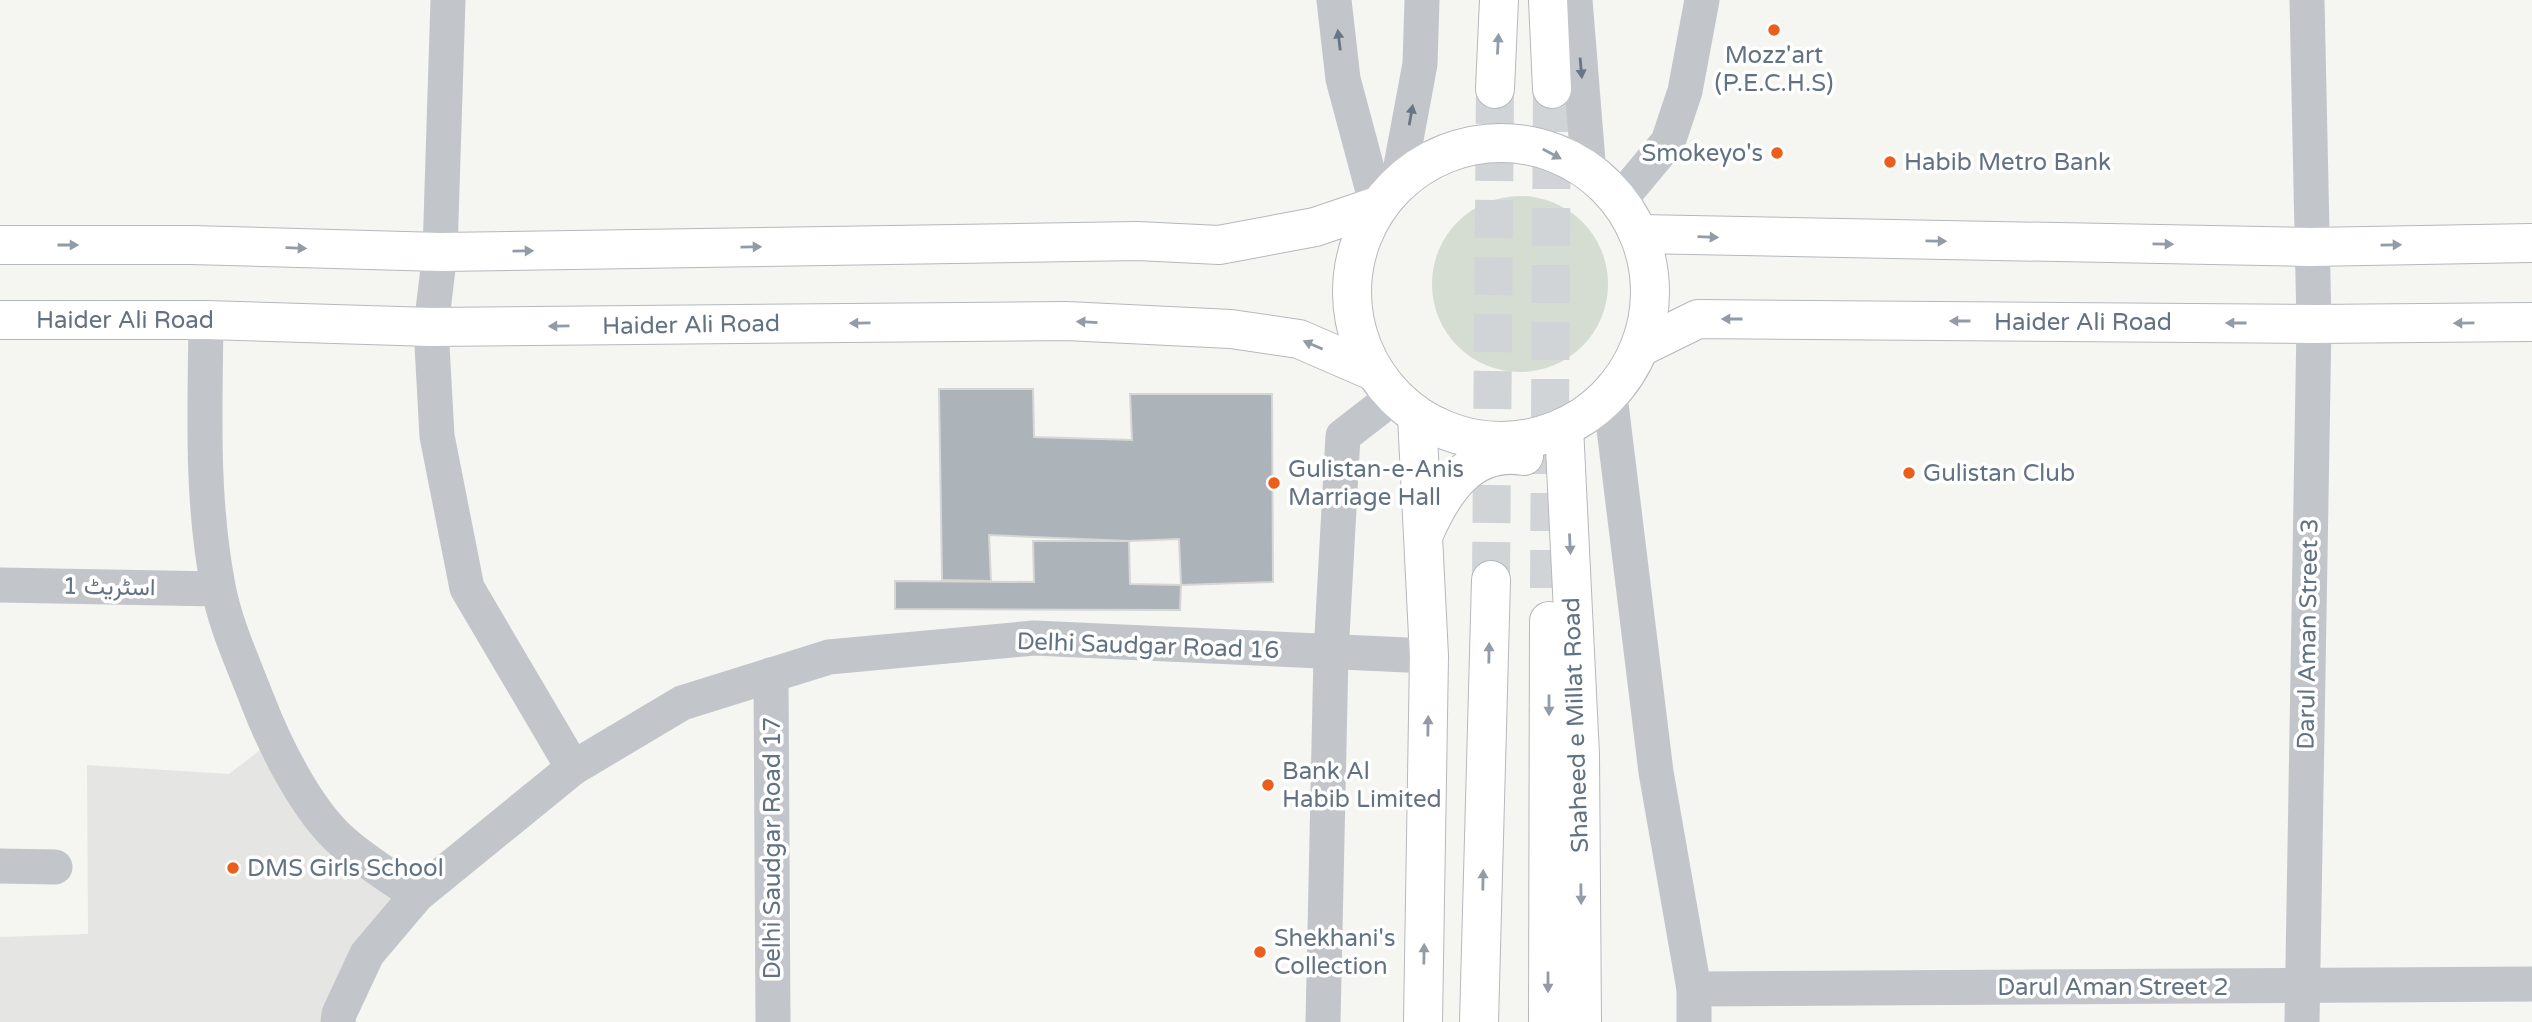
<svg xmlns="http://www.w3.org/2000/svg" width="2532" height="1022" viewBox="0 0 2532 1022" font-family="'Varela Round',Vazirmatn,sans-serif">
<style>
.built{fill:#e5e6e4}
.green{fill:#d5dcd2}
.building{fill:#acb3b9;stroke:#d6d6d4;stroke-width:2}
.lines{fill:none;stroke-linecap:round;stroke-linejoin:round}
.primary-tunnel{stroke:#d0d4d6;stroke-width:38;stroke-dasharray:38 19;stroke-linecap:butt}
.secondary-casing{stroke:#b4b9be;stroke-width:40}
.primary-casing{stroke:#b5b9bd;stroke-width:40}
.street{stroke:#c2c5c9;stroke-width:35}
.secondary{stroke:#fff;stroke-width:38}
.primary{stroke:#fff;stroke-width:38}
.oneway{fill:#677686}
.oneway2{fill:#919ca8}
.poi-dot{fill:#eb5e1b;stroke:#fff;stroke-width:2.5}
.labels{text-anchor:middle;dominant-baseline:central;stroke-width:7;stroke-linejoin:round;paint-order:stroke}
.poi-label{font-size:24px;fill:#627283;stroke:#fff;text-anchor:start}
.street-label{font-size:24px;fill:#627283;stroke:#fff}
</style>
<rect width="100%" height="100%" fill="#f5f5f1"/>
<path class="built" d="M 272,741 L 304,793 L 417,895 L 338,1022 L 0,1022 L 0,937 L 88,934 L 87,765 L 229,774 Z"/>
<circle class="green" cx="1520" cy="284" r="88"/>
<g class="building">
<path d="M 939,389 L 1033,389 L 1034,437 L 1132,440 L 1130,394 L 1272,394 L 1273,582 L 1181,585 L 1179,539 L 1129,541 L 989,535 L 991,581 L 942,580 Z"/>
<path d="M 1033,541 L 1129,541 L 1130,584 L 1181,585 L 1180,610 L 895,609 L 895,581 L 1034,582 Z"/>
</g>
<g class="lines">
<g class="primary-tunnel">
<path d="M 1491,580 L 1495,89"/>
<path d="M 1549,588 L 1552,89"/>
</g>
<defs>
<g id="secondary">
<path d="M 1640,234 L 2310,247 L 2532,243"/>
<path d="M 0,245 L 191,245 L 440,252 L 1137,241 L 1219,245 L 1315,227 L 1377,206"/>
<path d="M 0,320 L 206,320 L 431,327 L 1066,321 L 1231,329 L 1299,339 L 1375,372"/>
<path d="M 1641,347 L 1698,319 L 2314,324 L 2532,322"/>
</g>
<g id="primary">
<path d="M 1548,0 L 1552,89"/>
<path d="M 1495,89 L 1499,0"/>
<circle cx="1501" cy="292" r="149"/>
<path d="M 1417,416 L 1429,656 L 1423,1022"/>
<path d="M 1564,427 L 1580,755 L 1582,1022"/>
<path d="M 1424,534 C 1443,491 1470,447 1524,456"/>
<path d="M 1479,1022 L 1491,580"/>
<path d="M 1548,1022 L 1549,621"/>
</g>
</defs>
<use href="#secondary" class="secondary-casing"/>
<use href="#primary" class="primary-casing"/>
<g class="street">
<path d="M 448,0 L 440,252 L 431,327 L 437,436 L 467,588 L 573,768"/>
<path d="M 1334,0 L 1343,79 L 1377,206"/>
<path d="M 1575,0 L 1589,174"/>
<path d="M 1398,182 L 1420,64 L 1422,0"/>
<path d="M 1618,202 L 1668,142 L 1685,91 L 1702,0"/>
<path d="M 206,320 C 205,410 201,498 218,586 C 225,625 244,665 258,702 C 275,746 307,811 343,842 C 366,862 392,878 417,895"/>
<path d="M 1610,396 L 1656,772 L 1694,989 L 1694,1022"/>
<path d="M 0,585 L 218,589"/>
<path d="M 771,675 L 773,1022"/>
<path d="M 0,866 L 55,867"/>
<path d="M 1694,989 L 2532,984"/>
<path d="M 338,1022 L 339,1014 L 367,954 L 417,895 L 573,768 L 682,703 L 829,657 L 1034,638 L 1429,656"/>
<path d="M 1323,1022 L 1331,654 L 1343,436 L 1396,395"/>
<path d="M 2302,1022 L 2314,324 L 2307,0"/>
</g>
<use href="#secondary" class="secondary"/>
<use href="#primary" class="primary"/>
</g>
<defs><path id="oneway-solid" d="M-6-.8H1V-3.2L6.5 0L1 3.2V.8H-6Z" transform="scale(1.75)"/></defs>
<g class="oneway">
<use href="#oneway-solid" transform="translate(1339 40) rotate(-97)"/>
<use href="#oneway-solid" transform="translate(1581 68) rotate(85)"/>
<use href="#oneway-solid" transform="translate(1411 115) rotate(-80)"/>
</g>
<g class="oneway2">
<use href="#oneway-solid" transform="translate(1498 44) rotate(-87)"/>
<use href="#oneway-solid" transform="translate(1552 154) rotate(28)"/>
<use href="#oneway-solid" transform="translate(1708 237) rotate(2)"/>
<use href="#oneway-solid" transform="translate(1936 241) rotate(1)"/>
<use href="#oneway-solid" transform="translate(2163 244) rotate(1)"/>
<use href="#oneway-solid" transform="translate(68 245)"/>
<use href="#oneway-solid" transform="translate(2391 245) rotate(-1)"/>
<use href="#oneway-solid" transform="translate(751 247) rotate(-1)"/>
<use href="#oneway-solid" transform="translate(296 248) rotate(2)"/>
<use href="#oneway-solid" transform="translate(523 251) rotate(-1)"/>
<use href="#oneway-solid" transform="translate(1732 319) rotate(-180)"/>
<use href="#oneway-solid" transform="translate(1960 321) rotate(-180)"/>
<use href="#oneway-solid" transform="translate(1087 322) rotate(-177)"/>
<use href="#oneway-solid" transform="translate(860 323) rotate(179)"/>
<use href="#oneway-solid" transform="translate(2236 323) rotate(-180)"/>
<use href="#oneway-solid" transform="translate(2464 323) rotate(179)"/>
<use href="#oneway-solid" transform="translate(559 326) rotate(179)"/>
<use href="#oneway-solid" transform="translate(1313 345) rotate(-157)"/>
<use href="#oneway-solid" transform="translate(1570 544) rotate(87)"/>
<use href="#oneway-solid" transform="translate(1489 653) rotate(-89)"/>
<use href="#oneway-solid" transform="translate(1549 705) rotate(90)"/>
<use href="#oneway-solid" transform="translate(1428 726) rotate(-89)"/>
<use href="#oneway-solid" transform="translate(1483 880) rotate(-89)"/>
<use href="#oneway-solid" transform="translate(1581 894) rotate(89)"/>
<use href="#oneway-solid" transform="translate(1424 954) rotate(-89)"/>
<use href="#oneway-solid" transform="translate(1548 982) rotate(90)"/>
</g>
<g class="poi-dot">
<circle cx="1774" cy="30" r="7"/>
<circle cx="1777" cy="153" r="7"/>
<circle cx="1890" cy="162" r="7"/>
<circle cx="1909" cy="473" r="7"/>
<circle cx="1274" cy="483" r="7"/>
<circle cx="1268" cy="785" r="7"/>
<circle cx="233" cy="868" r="7"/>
<circle cx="1260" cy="952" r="7"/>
</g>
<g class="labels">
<g class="poi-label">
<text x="1774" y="55" text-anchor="middle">Mozz'art<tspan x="1774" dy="28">(P.E.C.H.S)</tspan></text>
<text x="1763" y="153" text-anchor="end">Smokeyo's</text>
<text x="1904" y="162">Habib Metro Bank</text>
<text x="1288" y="469">Gulistan-e-Anis<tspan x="1288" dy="28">Marriage Hall</tspan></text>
<text x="1923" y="473">Gulistan Club</text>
<text x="1282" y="771">Bank Al<tspan x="1282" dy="28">Habib Limited</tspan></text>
<text x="247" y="868">DMS Girls School</text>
<text x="1274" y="938">Shekhani's<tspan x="1274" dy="28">Collection</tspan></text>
</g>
<g class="street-label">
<text x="125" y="320">Haider Ali Road</text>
<text x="2083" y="322">Haider Ali Road</text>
<text transform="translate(691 325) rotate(-1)">Haider Ali Road</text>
<text transform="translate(109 587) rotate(1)">اسٹریٹ 1</text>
<text transform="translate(2308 634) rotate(-89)">Darul Aman Street 3</text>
<text transform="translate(1148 646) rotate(2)">Delhi Saudgar Road 16</text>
<text transform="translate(1576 725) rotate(-92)">Shaheed e Millat Road</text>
<text transform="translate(772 848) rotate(-90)">Delhi Saudgar Road 17</text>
<text x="2113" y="987">Darul Aman Street 2</text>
</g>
</g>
</svg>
